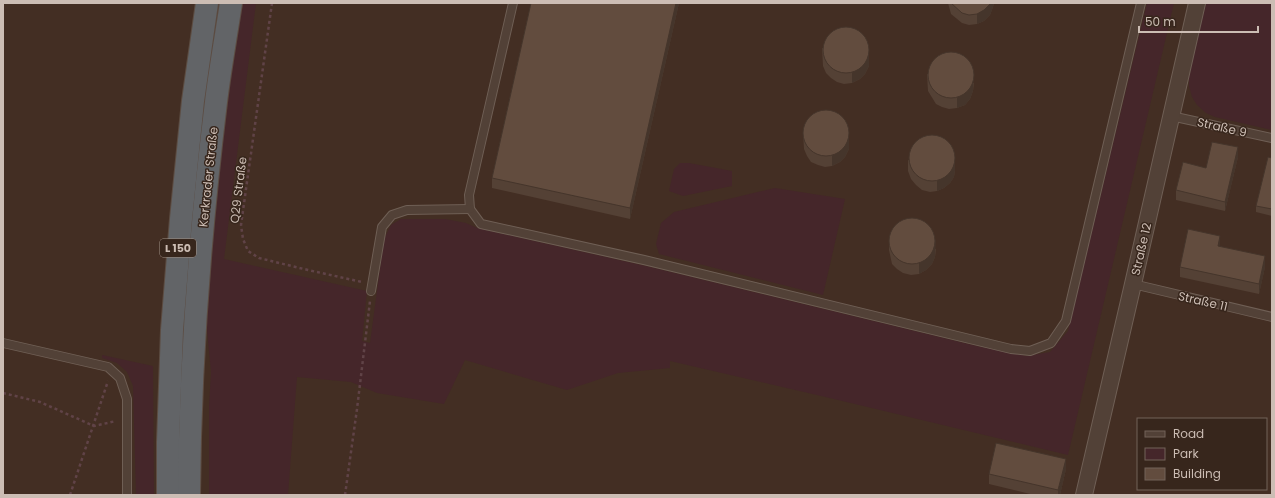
<svg xmlns="http://www.w3.org/2000/svg" width="1275" height="498" viewBox="0 0 1275 498" font-family="Poppins,sans-serif">
<style>
.green{fill:#45262a}
.lines{fill:none;stroke-linecap:round;stroke-linejoin:round}
.service-casing{stroke:#6f5f55;stroke-width:10}
.minor-casing{stroke:#6f5f55;stroke-width:18}
.trunk-casing{stroke:#5c4c42;stroke-width:24}
.path{stroke:#604347;stroke-width:2.5;stroke-dasharray:3 3;stroke-linecap:butt}
.service{stroke:#524137;stroke-width:8}
.minor{stroke:#524137;stroke-width:16}
.trunk{stroke:#626467;stroke-width:22}
.wall{fill:#544135}
.shaded-wall{fill:#45352b}
.building{fill:#624c3e;stroke:#45352b}
.labels{text-anchor:middle;dominant-baseline:central;stroke-width:3;stroke-linejoin:round;paint-order:stroke}
.shield{fill:#37261c;stroke:#9f9086;stroke-width:1}
.shield-label{font-size:11px;font-weight:bold;fill:#ccbdb4}
.street-label{font-size:12px;fill:#ccbdb4;stroke:#37261c}
</style>
<rect width="100%" height="100%" fill="#432e23"/>
<g class="green">
<path d="M 242,3 L 256,3 L 224,259 L 367,291 L 362,341 L 370,343 L 384,239 L 391,225 L 401,219 L 445,219 L 466,223 L 477,228 L 646,266 L 981,347 L 1027,356 L 1050,352 L 1068,331 L 1147,3 L 1174,3 L 1068,455 L 834,399 L 670,361 L 670,368 L 618,373 L 567,390 L 465,360 L 444,404 L 377,393 L 351,382 L 297,377 L 288,495 L 209,495 L 209,406 L 211,372 L 206,320 L 218,173 L 235,46 Z"/>
<path d="M 1206,3 L 1272,3 L 1272,130 L 1215,117 L 1206,113 L 1197,105 L 1192,97 L 1189,86 L 1189,72 Z"/>
<path d="M 680,163 L 689,163 L 732,171 L 732,186 L 683,196 L 669,191 L 674,169 Z"/>
<path d="M 775,188 L 845,199 L 823,295 L 659,254 L 656,244 L 661,223 L 674,212 Z"/>
<path d="M 102,355 L 153,366 L 154,495 L 136,495 L 133,386 L 127,372 L 117,363 L 102,358 Z"/>
</g>
<g class="lines">
<defs>
<g id="service">
<path d="M 513,3 L 469,195 L 470,209 L 481,224 L 644,260 L 1011,349 L 1030,351 L 1051,343 L 1066,321 L 1141,3"/>
<path d="M 1171,116 L 1272,138"/>
<path d="M 1133,284 L 1272,317"/>
<path d="M 371,291 L 382,227 L 392,215 L 407,210 L 470,209"/>
<path d="M 3,343 L 108,367 L 120,378 L 127,399 L 127,495"/>
</g>
<path id="minor" d="M 1084,495 L 1133,284 L 1197,3"/>
<g id="trunk">
<path d="M 168,495 L 168,442 L 172,330 L 181,219 L 193,101 L 207,3"/>
<path d="M 189,495 C 190,364 200,232 216,102 C 220,69 226,36 231,3"/>
</g>
</defs>
<use href="#service" class="service-casing"/>
<use href="#minor" class="minor-casing"/>
<use href="#trunk" class="trunk-casing"/>
<g class="path">
<path d="M 272,3 L 241,225 L 243,239 L 248,251 L 259,258 L 308,270 L 362,282"/>
<path d="M 3,393 L 40,402 L 94,426 L 116,421"/>
<path d="M 70,495 L 108,381"/>
<path d="M 345,495 L 357,409 L 370,301"/>
</g>
<use href="#service" class="service"/>
<use href="#minor" class="minor"/>
<use href="#trunk" class="trunk"/>
</g>
<g class="wall">
<path d="M 531,3 L 679,3 L 630,219 L 492,188 L 492,178 Z"/>
<path d="M 948,3 L 994,3 L 993,7 L 990,15 L 984,21 L 977,24 L 969,25 L 962,23 L 951,14 Z"/>
<path d="M 822,48 L 869,58 L 869,66 L 865,74 L 860,79 L 852,83 L 844,84 L 837,82 L 831,78 L 826,73 L 823,66 Z"/>
<path d="M 927,74 L 974,83 L 973,91 L 970,99 L 965,105 L 957,108 L 949,109 L 942,107 L 936,104 L 928,91 Z"/>
<path d="M 803,132 L 849,141 L 849,149 L 845,157 L 840,162 L 832,166 L 825,167 L 818,165 L 811,162 L 807,156 L 804,149 Z"/>
<path d="M 1238,157 L 1225,211 L 1176,200 L 1176,190 L 1206,168 Z"/>
<path d="M 1272,158 L 1272,216 L 1256,212 L 1256,206 Z"/>
<path d="M 908,160 L 955,170 L 954,177 L 950,183 L 944,188 L 937,191 L 930,192 L 922,190 L 916,185 L 911,179 L 908,171 Z"/>
<path d="M 889,239 L 936,249 L 935,257 L 932,264 L 926,270 L 919,274 L 911,275 L 903,273 L 897,269 L 892,264 L 889,250 Z"/>
<path d="M 1220,247 L 1265,267 L 1259,294 L 1180,277 L 1180,267 Z"/>
<path d="M 1066,469 L 1060,495 L 1034,495 L 989,484 L 989,474 Z"/>
</g>
<g class="shaded-wall">
<path d="M 676,3 L 679,3 L 630,219 L 630,208 Z"/>
<path d="M 991,3 L 994,3 L 993,7 L 990,15 L 984,21 L 977,24 L 977,14 Z"/>
<path d="M 869,48 L 869,66 L 865,74 L 860,79 L 852,83 L 852,73 Z"/>
<path d="M 974,73 L 973,91 L 970,99 L 965,105 L 957,108 L 957,98 Z"/>
<path d="M 849,131 L 849,149 L 845,157 L 840,162 L 832,166 L 832,156 Z"/>
<path d="M 1238,147 L 1238,157 L 1225,211 L 1225,202 Z"/>
<path d="M 955,160 L 955,170 L 954,177 L 950,183 L 944,188 L 937,191 L 937,181 Z"/>
<path d="M 1220,236 L 1220,247 L 1218,246 Z"/>
<path d="M 936,239 L 935,257 L 932,264 L 926,270 L 919,274 L 919,263 Z"/>
<path d="M 1265,256 L 1265,267 L 1259,294 L 1259,284 Z"/>
<path d="M 1066,459 L 1066,469 L 1060,495 L 1058,495 L 1058,490 Z"/>
</g>
<g class="building">
<path d="M 531,3 L 676,3 L 630,208 L 492,178 Z"/>
<path d="M 951,3 L 991,3 L 984,10 L 977,14 L 969,15 L 962,13 Z"/>
<circle cx="846" cy="50" r="23"/>
<circle cx="951" cy="75" r="23"/>
<circle cx="826" cy="133" r="23"/>
<circle cx="932" cy="158" r="23"/>
<path d="M 1212,142 L 1238,147 L 1225,202 L 1176,190 L 1183,162 L 1206,168 Z"/>
<path d="M 1268,157 L 1272,158 L 1272,209 L 1256,206 Z"/>
<circle cx="912" cy="241" r="23"/>
<path d="M 1188,229 L 1220,236 L 1218,246 L 1265,256 L 1259,284 L 1180,267 Z"/>
<path d="M 996,443 L 1066,459 L 1058,490 L 989,474 Z"/>
</g>
<g class="labels">
<rect class="shield" x="160" y="239" width="36" height="18" rx="3"/>
<g class="shield-label">
<text x="178" y="248">L 150</text>
</g>
<g class="street-label">
<text transform="translate(1222 127) rotate(13)">Straße 9</text>
<text transform="translate(208 177) rotate(-84)">Kerkrader Straße</text>
<text transform="translate(238 190) rotate(-83)">Q29 Straße</text>
<text transform="translate(1141 249) rotate(-77)">Straße 12</text>
<text transform="translate(1203 301) rotate(13)">Straße 11</text>
</g>
</g>
<rect width="1275" height="498" fill="none" stroke="#ccbdb4" stroke-width="8"/>
<rect x="1137" y="418" width="130" height="72" fill="#37261c" stroke="#736259"/>
<rect x="1145" y="431" width="20" height="6" fill="#524137" stroke="#736259"/>
<text x="1173" y="438" font-size="12" fill="#ccbdb4">Road</text>
<rect x="1145" y="448" width="20" height="12" fill="#45262a" stroke="#736259"/>
<text x="1173" y="458" font-size="12" fill="#ccbdb4">Park</text>
<rect x="1145" y="468" width="20" height="12" fill="#624c3e" stroke="#736259"/>
<text x="1173" y="478" font-size="12" fill="#ccbdb4">Building</text>
<path d="M1139 26v6h119v-6" fill="none" stroke="#ccbdb4" stroke-width="2"/>
<text x="1145" y="26" font-size="12" fill="#ccbdb4" stroke="#37261c" stroke-width="3" paint-order="stroke">50 m</text>
</svg>
